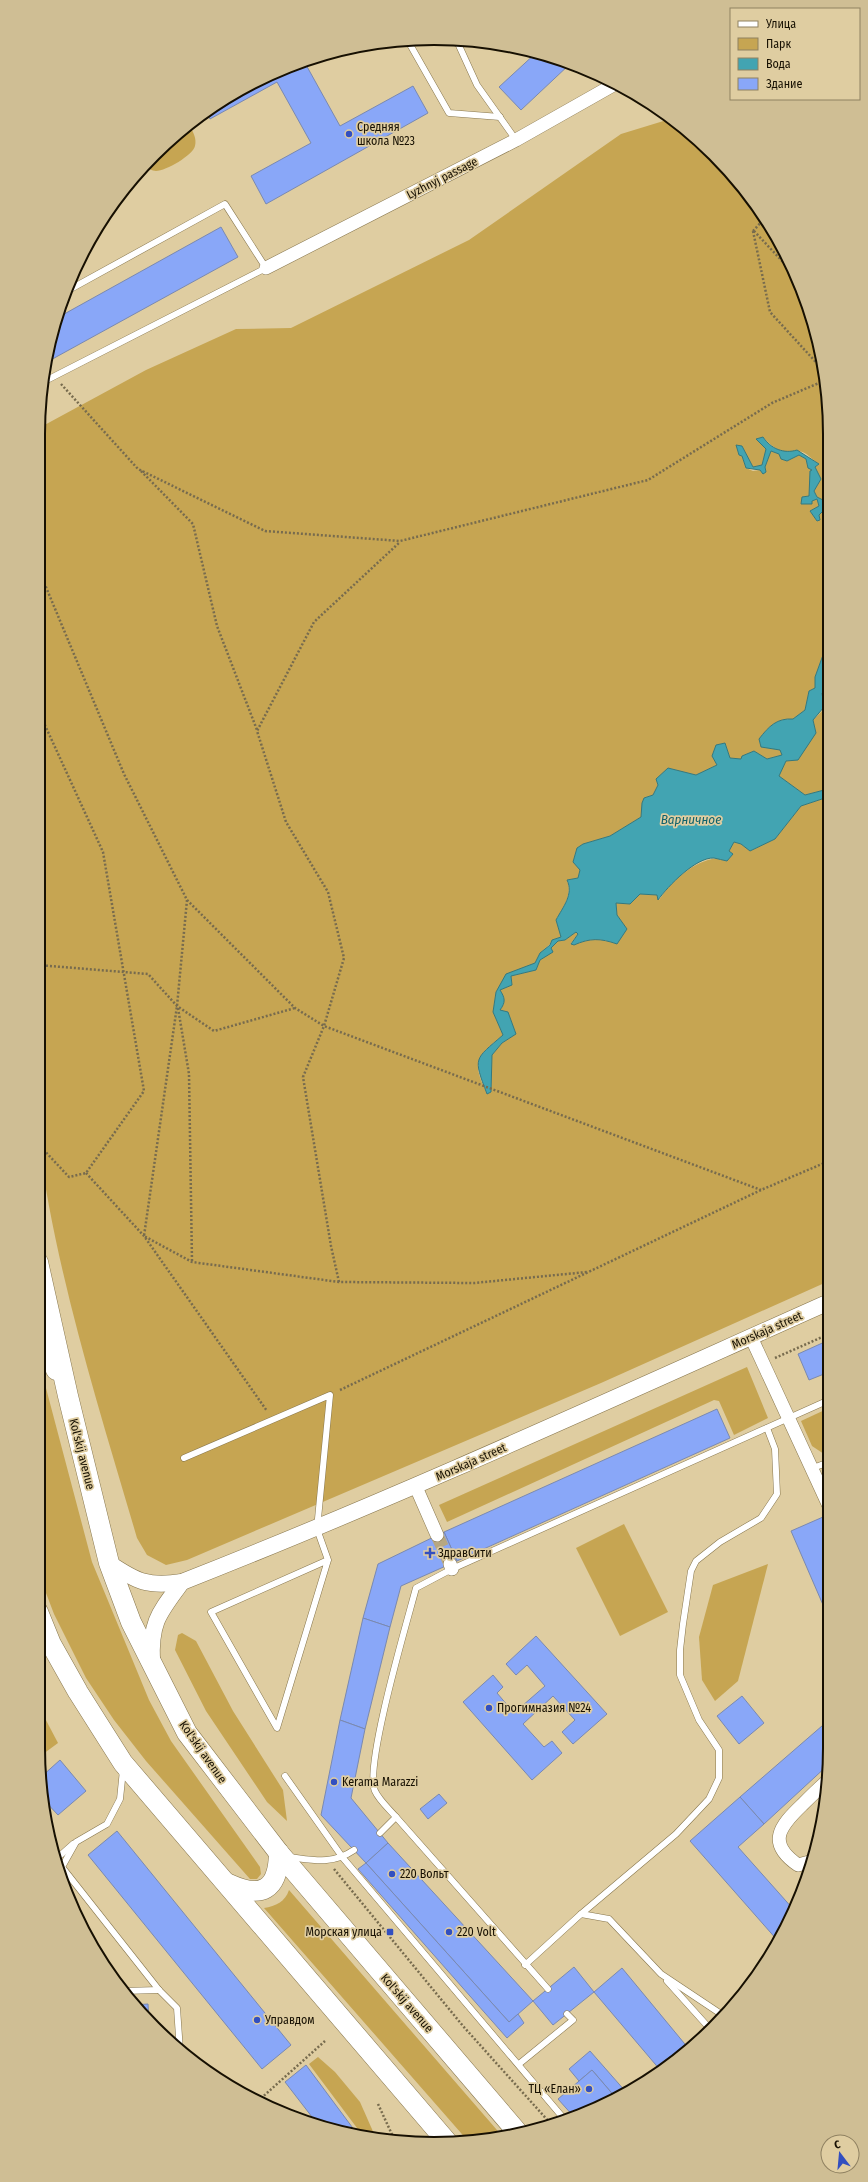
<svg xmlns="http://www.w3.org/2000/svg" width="868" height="2182" viewBox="0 0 868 2182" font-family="'Fira Sans Condensed',sans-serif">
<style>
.green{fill:#c6a552}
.water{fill:#42a4b2;stroke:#35787d}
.building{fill:#89a7f8;stroke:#7a89b0}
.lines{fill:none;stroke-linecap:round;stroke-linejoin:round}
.minor-tunnel{stroke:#b7a781;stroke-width:13;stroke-dasharray:13 6;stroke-linecap:butt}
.service-casing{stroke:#87764d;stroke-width:7}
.minor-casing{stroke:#87764d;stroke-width:14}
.tertiary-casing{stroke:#87764d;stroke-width:17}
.primary-casing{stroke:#87764d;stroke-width:21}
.path{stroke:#776b4e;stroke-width:2.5;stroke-dasharray:2 2;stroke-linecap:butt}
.service{stroke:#fff;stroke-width:6}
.minor{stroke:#fff;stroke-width:13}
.tertiary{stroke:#fff;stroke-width:16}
.primary{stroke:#fff;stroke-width:20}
.poi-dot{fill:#324fc0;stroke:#dfcda1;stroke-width:1.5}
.labels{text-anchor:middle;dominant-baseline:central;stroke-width:3.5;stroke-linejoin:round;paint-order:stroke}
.poi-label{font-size:12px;fill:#171002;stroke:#dfcda1;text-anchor:start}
.street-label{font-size:12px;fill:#171002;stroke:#dfcda1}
.water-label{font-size:13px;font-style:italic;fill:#0f616b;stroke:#dfcda1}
.rim{fill:none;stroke:#171002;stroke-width:2}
</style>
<rect width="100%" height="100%" fill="#dfcda1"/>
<g class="green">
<path d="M 670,119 L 732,173 L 777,236 L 800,282 L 827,382 L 827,502 L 817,497 L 814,491 L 821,479 L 815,467 L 819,464 C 812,460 806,451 798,451 C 795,450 791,452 788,453 C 780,453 768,443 763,437 L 756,439 L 766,449 L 762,465 L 753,467 L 742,446 L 736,445 L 739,455 L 742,456 L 746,468 L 753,471 L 760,470 L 763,473 L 766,472 L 765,467 L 771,451 L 779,454 L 781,459 L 787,461 L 799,455 L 806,459 L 808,468 L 811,468 L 809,496 L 803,497 L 801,504 L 812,504 L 812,501 L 817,499 L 819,506 L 810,511 L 817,521 L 820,520 L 819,515 L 822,512 L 827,512 L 827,644 L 815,677 L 815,688 L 809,691 L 805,710 L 793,719 C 777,718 769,726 759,739 L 761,747 L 781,750 L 782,755 L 767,759 L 754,751 L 742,756 L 741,759 L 730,758 L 725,743 L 716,745 L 712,756 L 717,765 L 696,775 L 668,768 L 656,779 L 658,785 L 653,795 L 644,798 L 641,817 L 610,836 L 583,844 L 577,848 L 573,862 L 580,870 L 578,878 L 567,880 C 573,894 563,907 556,920 L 561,937 L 552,940 L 550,944 L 540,953 L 535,963 L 506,975 L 496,992 L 493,1012 L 503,1035 C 476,1057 471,1060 487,1094 L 491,1092 L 492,1055 L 502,1043 L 516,1034 L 508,1012 L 500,1010 C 506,1003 505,998 500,990 L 512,985 L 511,976 L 536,970 L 540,960 L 552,952 L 551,948 L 558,941 L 565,940 L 576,932 L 578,934 L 571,943 L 574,945 C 590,938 600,938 617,944 L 627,929 L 617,915 L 616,903 L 630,904 L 640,894 L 657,895 L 659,900 C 671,882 690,864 712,859 C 716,858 722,860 727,861 L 733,854 L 729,851 L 734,842 L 741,844 L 750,851 L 775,839 L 801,806 L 828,797 L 829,1281 L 601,1383 L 187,1560 L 166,1565 L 147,1555 L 137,1538 C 98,1405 56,1274 38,1137 L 39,428 L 146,370 L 236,329 L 291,328 L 469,240 L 621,134 Z"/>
<path d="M 189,125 C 193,131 197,139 195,146 C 193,155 166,171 156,171 C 152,171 148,168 145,166 L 173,136 Z"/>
<path d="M 827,690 L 828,789 L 805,795 L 779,776 L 786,761 L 798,759 L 816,733 L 813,720 L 822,711 L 822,693 Z"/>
<path d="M 38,1365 L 42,1373 L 92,1562 L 149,1700 L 171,1741 L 260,1867 L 261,1874 L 257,1879 L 250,1879 L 146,1761 L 114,1720 L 86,1678 L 54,1614 L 38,1572 Z"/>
<path d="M 747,1367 L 768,1418 L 734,1435 L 719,1401 L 714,1400 L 447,1522 L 439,1505 Z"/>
<path d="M 829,1408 L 829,1452 L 824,1454 L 812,1446 L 801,1421 Z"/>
<path d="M 624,1524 L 668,1612 L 620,1636 L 576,1548 Z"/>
<path d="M 768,1564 L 738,1681 L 715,1701 L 702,1680 L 699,1637 L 713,1585 Z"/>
<path d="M 182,1633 L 196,1641 L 233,1711 L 283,1790 L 287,1821 L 267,1802 L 206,1711 L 175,1650 L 178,1635 Z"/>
<path d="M 38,1705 L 58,1743 L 39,1757 Z"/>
<path d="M 289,1890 L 503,2137 L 468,2141 L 264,1908 C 276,1906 285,1902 289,1890 Z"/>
<path d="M 318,2057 L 335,2072 L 360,2102 L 375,2136 L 372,2138 L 363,2136 L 309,2064 Z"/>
</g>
<g class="water">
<path d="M 763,437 C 771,449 784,454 797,450 L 819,464 L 815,467 L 821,479 L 814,491 L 817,497 L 827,502 L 827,512 L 822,512 L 819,515 L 820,520 L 817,521 L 810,511 L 819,506 L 817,499 L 812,501 L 812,504 L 801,504 L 802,497 L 809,496 L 810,471 L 812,470 L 808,468 L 806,459 L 799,455 L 787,461 L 781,459 L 779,454 L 771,451 L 765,467 L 766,472 L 763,474 L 760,470 L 746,468 L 742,456 L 739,455 L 736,445 L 742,446 L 753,467 L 762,465 L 766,449 L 756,439 Z"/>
<path d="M 827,644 L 827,690 L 822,693 L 824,707 L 813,720 L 816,733 L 798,760 L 786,761 L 779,776 L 805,795 L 828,789 L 828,797 L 801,806 L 775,839 L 750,851 L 741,844 L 734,842 L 729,851 L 733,854 L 727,861 C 723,860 718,859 714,858 C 696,857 668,886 658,900 L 657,895 L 640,894 L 630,904 L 616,903 L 617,915 L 627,929 L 617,944 C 600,938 590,938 574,945 L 571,944 L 578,934 L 576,932 L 565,940 L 558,941 L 551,948 L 553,952 L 540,960 L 536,970 L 511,976 L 512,985 L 500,990 C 505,998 506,1002 500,1010 L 508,1012 L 516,1034 L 502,1043 L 492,1055 L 491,1092 L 487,1094 C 473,1057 474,1060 503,1035 L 493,1012 L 496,992 L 506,974 L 535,963 L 540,953 L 550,945 L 552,940 L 561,937 L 556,920 C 563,907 574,894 567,880 L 578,878 L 580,870 L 573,862 L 577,848 L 583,844 L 610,836 L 641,817 L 642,803 L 644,798 L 653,795 L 658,785 L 656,779 L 668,768 L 696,775 L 717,765 L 712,756 L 716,745 L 725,743 L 730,758 L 741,759 L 742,756 L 754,751 L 767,759 L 782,755 L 780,750 L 761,747 L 759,739 C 769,726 777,718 793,719 L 805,710 L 809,691 L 815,688 L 815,677 Z"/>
</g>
<g class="building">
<path d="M 537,52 L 571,63 L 521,110 L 499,87 Z"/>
<path d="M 317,56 L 305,63 L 340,126 L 413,86 L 428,113 L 266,204 L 251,176 L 311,143 L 277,82 L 210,119 L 207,112 L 236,91 L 307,59 Z"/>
<path d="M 221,227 L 238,257 L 47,362 L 52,331 L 57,318 Z"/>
<path d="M 829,1340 L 829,1372 L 809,1380 L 798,1354 Z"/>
<path d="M 717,1409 L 730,1438 L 457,1561 L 444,1532 Z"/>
<path d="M 823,1517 L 829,1532 L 830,1621 L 791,1531 Z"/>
<path d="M 444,1532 L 457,1561 L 401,1586 L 390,1627 L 363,1618 L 378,1564 Z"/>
<path d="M 363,1618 L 390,1627 L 365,1729 L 340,1720 Z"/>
<path d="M 536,1636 L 607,1714 L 573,1744 L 562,1732 L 575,1720 L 553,1696 L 523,1724 L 544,1747 L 552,1741 L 562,1753 L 532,1780 L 463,1702 L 493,1675 L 503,1687 L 497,1693 L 514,1713 L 545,1686 L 527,1665 L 516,1675 L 506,1664 Z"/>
<path d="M 742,1696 L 764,1723 L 739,1744 L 717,1716 Z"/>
<path d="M 830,1719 L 828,1765 L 764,1824 L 740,1797 Z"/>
<path d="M 340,1720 L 365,1729 L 351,1798 L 388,1843 L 366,1863 L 321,1815 Z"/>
<path d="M 60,1760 L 86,1791 L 58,1815 L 43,1799 L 41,1777 Z"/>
<path d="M 439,1794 L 447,1803 L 428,1819 L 420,1809 Z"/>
<path d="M 740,1797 L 764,1824 L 738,1847 L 794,1910 L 789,1923 L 778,1941 L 690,1841 Z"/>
<path d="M 117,1831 L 291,2045 L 262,2069 L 88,1855 Z"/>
<path d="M 388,1843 L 533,2001 L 509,2022 L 366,1863 Z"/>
<path d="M 366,1863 L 509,2022 L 518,2014 L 524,2023 L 507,2038 L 358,1869 Z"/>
<path d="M 574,1967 L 594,1992 L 553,2025 L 533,2001 Z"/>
<path d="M 622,1968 L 689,2049 L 661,2071 L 594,1992 Z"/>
<path d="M 148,2004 L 149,2022 L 133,2005 Z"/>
<path d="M 590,2051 L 626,2092 L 616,2098 L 592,2070 L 579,2081 L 569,2069 Z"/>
<path d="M 306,2065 L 358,2135 L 319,2126 L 285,2082 Z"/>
<path d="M 592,2070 L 616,2098 L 586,2114 L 574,2117 L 558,2099 Z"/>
</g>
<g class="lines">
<path class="minor-tunnel" d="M 437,1535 L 450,1564"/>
<defs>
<g id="service">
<path d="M 456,39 L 477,85 L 516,140"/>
<path d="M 408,41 L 449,113 L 500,117"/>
<path d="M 45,381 L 266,268 L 225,204 L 67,291"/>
<path d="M 184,1458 L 330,1395 L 317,1529 L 328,1560 L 277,1728 L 211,1612 L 328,1560"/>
<path d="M 813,1468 L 829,1462"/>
<path d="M 123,1770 L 120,1799 L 107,1824 L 76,1842 L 62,1867 L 159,1990 L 177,2008 L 180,2051"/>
<path d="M 285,1776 L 343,1858 L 565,2120"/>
<path d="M 380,1833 L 396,1817"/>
<path d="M 289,1857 C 314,1860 332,1865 354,1850"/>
<path d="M 55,1860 L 73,1844"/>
<path d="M 581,1914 L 609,1919 L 661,1974 L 718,2012 L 725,2015"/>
<path d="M 525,1965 L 581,1914 L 676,1834 L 709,1799 L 719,1778 L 719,1750 L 699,1720 L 680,1675 L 680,1650 L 683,1624 L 691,1571 L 696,1561 L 720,1542 L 761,1518 L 777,1494 L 775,1449 L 767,1428"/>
<path d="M 667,1981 L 711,2030"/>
<path d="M 548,1989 L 396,1817 C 389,1809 379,1800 375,1791 C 364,1767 407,1622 416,1588 L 452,1569 L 829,1400"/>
<path d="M 123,1991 L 159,1990"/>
<path d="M 519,2064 L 573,2020 L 567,2014"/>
</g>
<g id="minor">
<path d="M 266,268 L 516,140 L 615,84"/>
<path d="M 751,1337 L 829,1506"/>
<path d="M 416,1487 L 437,1535"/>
<path d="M 450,1564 L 452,1569"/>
<path d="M 813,1861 L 798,1865 C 766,1843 780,1826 802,1805 C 810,1797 817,1790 825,1783"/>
</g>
<g id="tertiary">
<path d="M 109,1563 C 137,1582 148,1587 182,1582 C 401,1496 614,1398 829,1302"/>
<path d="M 152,1662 C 150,1622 159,1613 182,1582"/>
</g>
<g id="primary">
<path d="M 38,1262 L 68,1396 L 109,1563 L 131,1622 L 187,1733 L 279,1853 L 519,2134"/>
<path d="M 38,1344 L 51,1358 L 56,1370"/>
<path d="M 38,1612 L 51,1644 L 78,1692 L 123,1763 L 448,2143"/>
<path d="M 229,1884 C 262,1899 278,1890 279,1853"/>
</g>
</defs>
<use href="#service" class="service-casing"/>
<use href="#minor" class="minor-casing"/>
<use href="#tertiary" class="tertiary-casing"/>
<use href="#primary" class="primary-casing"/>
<g class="path">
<path d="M 753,231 L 770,312 L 824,371"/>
<path d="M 753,231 L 764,219"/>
<path d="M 754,231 L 798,278"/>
<path d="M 61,384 L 138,469 L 265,531 L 400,541 L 648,480 L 772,403 L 826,380"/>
<path d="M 141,471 L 193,524 L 217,626 L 257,730"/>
<path d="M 38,568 L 124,774 L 187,900 L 295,1008 L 324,1026 L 761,1190"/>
<path d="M 38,710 L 103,852 L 144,1091 L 86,1173 L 69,1177 L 41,1147 L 38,1147"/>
<path d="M 38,891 L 38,905"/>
<path d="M 187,900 L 177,1006 L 144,1236 L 192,1262 L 339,1282 L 474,1283 L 587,1272"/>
<path d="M 38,965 L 148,974 L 177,1006 L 214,1031 L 295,1008"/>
<path d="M 178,1008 L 189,1074 L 192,1262"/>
<path d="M 86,1173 L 144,1236 L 267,1411"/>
<path d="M 38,1177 L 40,1190 L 38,1191"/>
<path d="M 339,1282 L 331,1246 L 303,1077 L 324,1026 L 344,958 L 328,892 L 286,822 L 257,731 L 314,622 L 400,542"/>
<path d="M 775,1358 L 829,1334"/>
<path d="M 340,1390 L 761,1190 L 829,1161"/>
<path d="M 334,1869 L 463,2026 L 551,2124"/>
<path d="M 258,2101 L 325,2041"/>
<path d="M 378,2104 L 395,2141"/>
</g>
<use href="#service" class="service"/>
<use href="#minor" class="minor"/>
<use href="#tertiary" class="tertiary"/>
<use href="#primary" class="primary"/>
</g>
<g class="poi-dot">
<circle cx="349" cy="134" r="4"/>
<path d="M428 1547h4v4h4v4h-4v4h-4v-4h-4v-4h4z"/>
<circle cx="489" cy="1708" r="4"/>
<circle cx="334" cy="1782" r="4"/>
<circle cx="392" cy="1874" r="4"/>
<rect x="386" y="1928" width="8" height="8" rx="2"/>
<circle cx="449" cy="1932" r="4"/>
<circle cx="257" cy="2020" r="4"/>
<circle cx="589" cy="2089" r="4"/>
</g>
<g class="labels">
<g class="poi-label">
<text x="357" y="127">Средняя<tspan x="357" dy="14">школа №23</tspan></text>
<text x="438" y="1553">ЗдравСити</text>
<text x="497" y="1708">Прогимназия №24</text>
<text x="342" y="1782">Kerama Marazzi</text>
<text x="400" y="1874">220 Вольт</text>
<text x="382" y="1932" text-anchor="end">Морская улица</text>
<text x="457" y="1932">220 Volt</text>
<text x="265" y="2020">Управдом</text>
<text x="581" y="2089" text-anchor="end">ТЦ «Елан»</text>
</g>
<g class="street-label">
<text transform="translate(442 178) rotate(-27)">Lyzhnyj passage</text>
<text transform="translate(767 1330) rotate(-24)">Morskaja street</text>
<text transform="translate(82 1454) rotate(76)">Kol'skij avenue</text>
<text transform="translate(471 1462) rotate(-24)">Morskaja street</text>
<text transform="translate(203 1752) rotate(55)">Kol'skij avenue</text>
<text transform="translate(407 2003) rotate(49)">Kol'skij avenue</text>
</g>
<g class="water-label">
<text x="691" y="819">Варничное</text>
</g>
</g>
<path d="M0 0H868V2182H0ZM434 45H434A389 389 0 0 1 823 434V1748A389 389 0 0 1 434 2137H434A389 389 0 0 1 45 1748V434A389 389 0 0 1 434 45Z" fill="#cfbe94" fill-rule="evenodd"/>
<path class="rim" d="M434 45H434A389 389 0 0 1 823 434V1748A389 389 0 0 1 434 2137H434A389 389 0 0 1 45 1748V434A389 389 0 0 1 434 45Z"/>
<rect x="730" y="8" width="130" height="92" fill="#dfcda1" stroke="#8f8161"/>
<rect x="738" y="21" width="20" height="6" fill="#ffffff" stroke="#8f8161"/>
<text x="766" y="28" font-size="12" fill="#171002">Улица</text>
<rect x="738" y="38" width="20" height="12" fill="#c6a552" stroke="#8f8161"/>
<text x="766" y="48" font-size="12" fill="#171002">Парк</text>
<rect x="738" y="58" width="20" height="12" fill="#42a4b2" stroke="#8f8161"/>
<text x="766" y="68" font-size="12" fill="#171002">Вода</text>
<rect x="738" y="78" width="20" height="12" fill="#89a7f8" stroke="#8f8161"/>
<text x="766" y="88" font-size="12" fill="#171002">Здание</text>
<g transform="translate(840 2154) rotate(344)"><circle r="19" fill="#dfcda1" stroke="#8f8161"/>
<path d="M0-3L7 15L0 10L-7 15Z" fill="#324fc0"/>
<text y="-6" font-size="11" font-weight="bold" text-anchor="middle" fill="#171002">С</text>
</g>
</svg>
